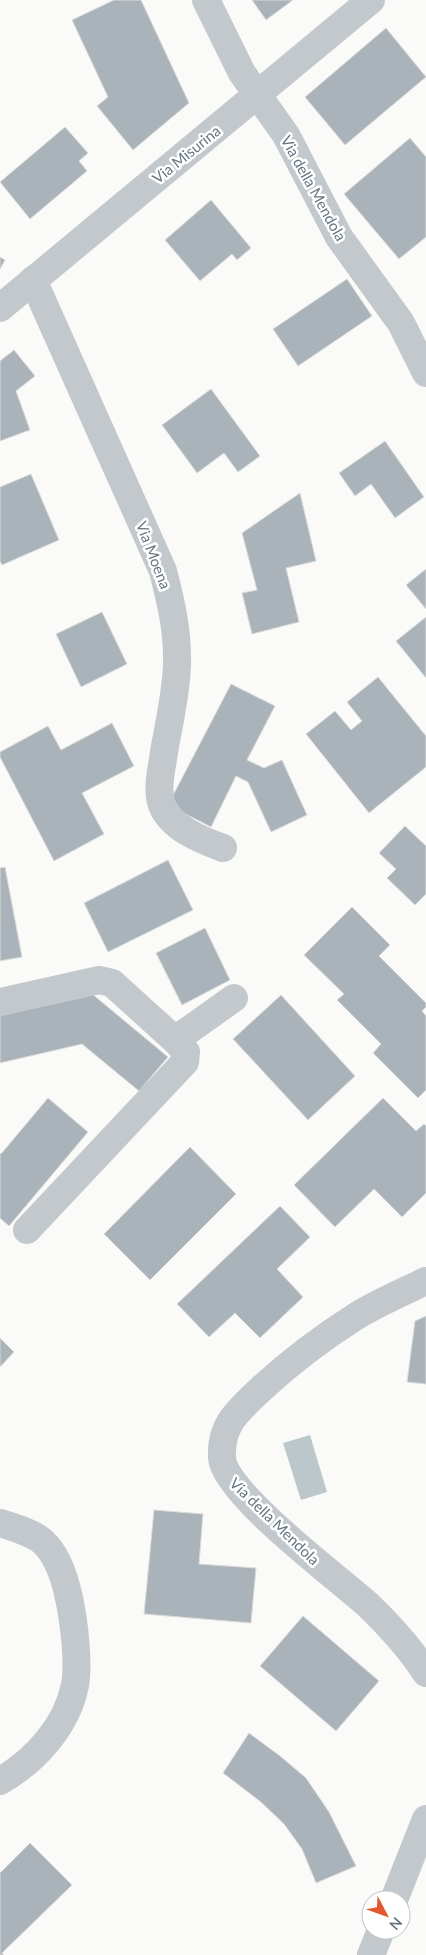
<svg xmlns="http://www.w3.org/2000/svg" width="426" height="1955" viewBox="0 0 426 1955" font-family="Lato,sans-serif">
<style>
.water{fill:#bbc7cb}
.building{fill:#aab3b9;stroke:#dcdcda}
.lines{fill:none;stroke-linecap:round;stroke-linejoin:round}
.minor{stroke:#c3c8cc;stroke-width:28}
.labels{text-anchor:middle;dominant-baseline:central;stroke-width:5;stroke-linejoin:round;paint-order:stroke}
.street-label{font-size:15px;fill:#657683;stroke:#fff}
</style>
<rect width="100%" height="100%" fill="#fafaf8"/>
<path class="water" d="M 310,1435 L 327,1492 L 301,1500 L 283,1443 Z"/>
<g class="building">
<path d="M 114,0 L 141,0 L 189,103 L 133,150 L 97,106 L 108,97 L 72,20 Z"/>
<path d="M 252,0 L 293,0 L 266,20 Z"/>
<path d="M 386,28 L 426,77 L 345,145 L 305,97 Z"/>
<path d="M 65,127 L 88,153 L 79,161 L 87,171 L 30,219 L 0,182 Z"/>
<path d="M 410,138 L 426,157 L 426,237 L 399,259 L 344,194 Z"/>
<path d="M 211,200 L 251,248 L 237,260 L 232,254 L 200,281 L 165,240 Z"/>
<path d="M 0,257 L 5,260 L 0,269 Z"/>
<path d="M 347,279 L 372,316 L 298,366 L 273,329 Z"/>
<path d="M 14,350 L 35,376 L 16,391 L 30,430 L 0,441 L 0,361 Z"/>
<path d="M 211,389 L 260,456 L 238,472 L 224,453 L 197,473 L 162,425 Z"/>
<path d="M 385,441 L 424,497 L 395,518 L 371,484 L 355,496 L 339,473 Z"/>
<path d="M 31,474 L 59,540 L 2,565 L 0,561 L 0,487 Z"/>
<path d="M 300,493 L 316,561 L 286,568 L 299,622 L 252,634 L 242,593 L 257,590 L 242,533 Z"/>
<path d="M 426,569 L 426,609 L 406,585 Z"/>
<path d="M 102,612 L 127,664 L 81,687 L 56,634 Z"/>
<path d="M 426,617 L 426,678 L 396,641 Z"/>
<path d="M 378,677 L 426,736 L 426,767 L 369,813 L 306,734 L 335,711 L 351,730 L 362,721 L 347,702 Z"/>
<path d="M 231,684 L 275,706 L 247,760 L 264,768 L 282,760 L 307,815 L 271,832 L 248,782 L 236,776 L 211,827 L 168,805 Z"/>
<path d="M 112,723 L 134,766 L 82,793 L 104,834 L 54,861 L 0,757 L 0,752 L 48,726 L 61,750 Z"/>
<path d="M 405,826 L 426,846 L 426,894 L 415,905 L 387,878 L 396,869 L 379,853 Z"/>
<path d="M 168,860 L 193,910 L 108,952 L 84,903 Z"/>
<path d="M 5,867 L 22,957 L 0,961 L 0,868 Z"/>
<path d="M 352,907 L 390,945 L 379,956 L 426,1003 L 426,1007 L 422,1011 L 426,1016 L 426,1090 L 418,1098 L 373,1053 L 381,1044 L 337,1000 L 344,994 L 304,955 Z"/>
<path d="M 205,928 L 230,980 L 182,1005 L 156,953 Z"/>
<path d="M 91,993 L 168,1057 L 139,1091 L 82,1044 L 0,1063 L 0,1014 Z"/>
<path d="M 281,995 L 355,1076 L 308,1120 L 233,1039 Z"/>
<path d="M 48,1098 L 88,1132 L 9,1226 L 0,1218 L 0,1153 L 1,1154 Z"/>
<path d="M 383,1098 L 416,1131 L 424,1124 L 426,1126 L 426,1193 L 402,1217 L 374,1189 L 335,1227 L 294,1185 Z"/>
<path d="M 190,1147 L 236,1194 L 150,1280 L 104,1234 Z"/>
<path d="M 280,1206 L 310,1237 L 277,1269 L 303,1297 L 260,1338 L 235,1313 L 209,1337 L 177,1304 Z"/>
<path d="M 426,1316 L 426,1384 L 407,1382 L 415,1321 Z"/>
<path d="M 0,1338 L 14,1352 L 0,1367 Z"/>
<path d="M 154,1510 L 203,1514 L 199,1564 L 256,1568 L 251,1623 L 144,1614 Z"/>
<path d="M 303,1616 L 379,1681 L 336,1731 L 260,1666 Z"/>
<path d="M 249,1733 L 280,1756 L 306,1778 L 329,1812 L 356,1866 L 316,1883 L 302,1849 L 284,1824 L 261,1802 L 223,1773 Z"/>
<path d="M 30,1843 L 72,1885 L 2,1953 L 4,1955 L 0,1955 L 0,1873 Z"/>
</g>
<g class="lines">
<g class="minor">
<path d="M 206,0 L 242,73 L 286,135 L 339,237 L 401,323 L 426,373"/>
<path d="M 33,280 L 163,571 C 171,602 178,632 177,665 C 176,694 169,723 164,752 C 162,768 156,789 162,805 C 171,828 201,840 223,848"/>
<path d="M 0,308 L 371,0"/>
<path d="M 0,1002 L 99,980 L 112,983 L 175,1040 L 186,1052 L 185,1062 L 27,1230"/>
<path d="M 175,1040 L 234,998"/>
<path d="M 426,1281 C 403,1292 380,1302 358,1315 C 325,1336 290,1362 261,1389 C 239,1410 220,1424 222,1458 C 224,1493 338,1578 367,1604 C 389,1625 410,1648 426,1673"/>
<path d="M 0,1523 C 13,1527 31,1532 42,1541 C 57,1554 65,1579 69,1598 C 74,1621 79,1663 75,1685 C 67,1726 35,1761 0,1781"/>
<path d="M 394,1900 L 426,1819"/>
<path d="M 371,1955 L 381,1930"/>
</g>
</g>
<g class="labels">
<g class="street-label">
<text transform="translate(186 154) rotate(-39)">Via Misurina</text>
<text transform="translate(314 188) rotate(61)">Via della Mendola</text>
<text transform="translate(154 555) rotate(69)">Via Moena</text>
<text transform="translate(275 1521) rotate(44)">Via della Mendola</text>
</g>
</g>
<g transform="translate(386 1915) rotate(131)"><circle r="24" fill="#ffffff" stroke="#c1c8cd"/>
<path d="M0-4L9 19L0 12L-9 19Z" fill="#e4572e"/>
<text y="-8" font-size="14" font-weight="bold" text-anchor="middle" fill="#657683">N</text>
</g>
</svg>
